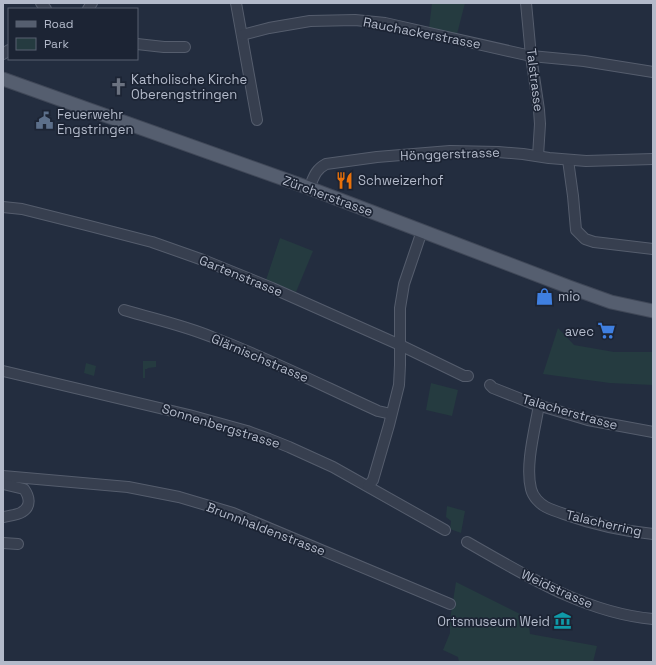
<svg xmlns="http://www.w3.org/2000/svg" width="656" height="665" viewBox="0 0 656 665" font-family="'Space Grotesk',sans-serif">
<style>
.green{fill:#253b40}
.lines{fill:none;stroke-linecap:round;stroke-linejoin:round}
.minor-casing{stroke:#555d6d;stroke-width:12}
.major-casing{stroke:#404858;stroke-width:15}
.minor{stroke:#373f4f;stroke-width:10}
.major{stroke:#555e6f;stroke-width:13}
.labels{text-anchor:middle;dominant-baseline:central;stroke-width:3.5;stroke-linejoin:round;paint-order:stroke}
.street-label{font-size:13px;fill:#b3baca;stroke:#1c2434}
.poi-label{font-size:13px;fill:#b3baca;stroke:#1c2434;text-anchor:start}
</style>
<rect width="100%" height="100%" fill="#232d3f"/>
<g class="green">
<path d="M 432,3 L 465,3 L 457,34 L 429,28 Z"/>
<path d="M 280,238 L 313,251 L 296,292 L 266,280 Z"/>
<path d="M 558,328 L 574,345 L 614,352 L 653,352 L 653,385 L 610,383 L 543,374 Z"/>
<path d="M 143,361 L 156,361 L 156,367 L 148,368 L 147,369 L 145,369 L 145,378 L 143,378 Z"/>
<path d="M 86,363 L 96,366 L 94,376 L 84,373 Z"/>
<path d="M 431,383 L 458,390 L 452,416 L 426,410 Z"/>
<path d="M 447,506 L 465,511 L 461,533 L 450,529 L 451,521 L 446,517 Z"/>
<path d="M 456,582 L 528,618 L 530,634 L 597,646 L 593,662 L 459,662 L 458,657 L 443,650 L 450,633 L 450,620 Z"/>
</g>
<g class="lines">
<defs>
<g id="minor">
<path d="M 41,3 L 46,9"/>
<path d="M 236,3 L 257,120"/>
<path d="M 526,3 L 531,56 L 539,110 L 540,124 L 538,156"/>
<path d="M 88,9 L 92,3"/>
<path d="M 242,35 L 269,28 L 310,21 L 355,20 L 385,23 L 531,56 L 584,61 L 653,72"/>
<path d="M 137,44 L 164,47 L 185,47"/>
<path d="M 3,54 L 9,50"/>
<path d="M 568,160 L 573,196 L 576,230 L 585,239 L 594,242 L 653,249"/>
<path d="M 309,188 C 314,177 315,170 326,164 L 377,157 L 450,151 L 498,152 L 523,154 L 549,158 L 586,161 L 653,159"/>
<path d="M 3,207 L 22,209 L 86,225 L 152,242 L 203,260 L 272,288 L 400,345 L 464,376 L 468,376"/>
<path d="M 124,310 C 154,319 183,325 212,337 C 268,358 323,386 378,411 L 391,414"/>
<path d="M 3,371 L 189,415 L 247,431 L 269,439 L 289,447 L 333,467 L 445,530"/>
<path d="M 490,385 L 493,388 L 531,403 L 588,420 L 653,432"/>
<path d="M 539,405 C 535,429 525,465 531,489 C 533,497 540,504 546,507 C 552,510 558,512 564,514 C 592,524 623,531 653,534"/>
<path d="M 3,476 L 128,487 L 179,497 L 233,513 L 450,604"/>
<path d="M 3,484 L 24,489 C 29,496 32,506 22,512 C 18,515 8,516 3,517"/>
<path d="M 368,486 L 373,480 L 389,425 L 399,385 L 400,365 L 400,308 L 404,284 L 422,231"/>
<path d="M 467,542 C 525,575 585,613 653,619"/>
<path d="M 3,543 L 18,544"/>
</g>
<path id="major" d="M 3,79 L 309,188 L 569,287 L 611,302 L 653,311"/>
</defs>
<use href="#minor" class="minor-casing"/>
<use href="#major" class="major-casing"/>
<use href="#minor" class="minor"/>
<use href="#major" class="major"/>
</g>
<defs>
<symbol id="church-bare" viewBox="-9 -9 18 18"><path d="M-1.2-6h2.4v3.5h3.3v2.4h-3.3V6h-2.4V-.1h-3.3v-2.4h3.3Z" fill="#6b7280" stroke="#1c2434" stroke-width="2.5" paint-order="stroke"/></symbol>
<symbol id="civic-bare" viewBox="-9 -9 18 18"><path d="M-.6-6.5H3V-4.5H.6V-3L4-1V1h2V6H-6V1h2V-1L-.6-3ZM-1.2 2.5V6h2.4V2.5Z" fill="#5c6f8a" stroke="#1c2434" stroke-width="2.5" paint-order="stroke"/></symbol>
<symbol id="restaurant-bare" viewBox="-9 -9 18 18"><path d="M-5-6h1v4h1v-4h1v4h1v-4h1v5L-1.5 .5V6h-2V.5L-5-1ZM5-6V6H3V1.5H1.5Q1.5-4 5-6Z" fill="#e8710a" stroke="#1c2434" stroke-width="2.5" paint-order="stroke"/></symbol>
<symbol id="shop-bare" viewBox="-9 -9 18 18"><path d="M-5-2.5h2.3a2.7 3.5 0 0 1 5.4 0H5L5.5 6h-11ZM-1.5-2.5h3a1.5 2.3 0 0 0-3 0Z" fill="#3f7fe0" stroke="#1c2434" stroke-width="2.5" paint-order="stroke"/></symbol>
<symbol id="supermarket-bare" viewBox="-9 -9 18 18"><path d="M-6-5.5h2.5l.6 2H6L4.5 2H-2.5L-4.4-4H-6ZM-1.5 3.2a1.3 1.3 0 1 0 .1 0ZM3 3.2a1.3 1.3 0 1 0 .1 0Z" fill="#3f7fe0" stroke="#1c2434" stroke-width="2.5" paint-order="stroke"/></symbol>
<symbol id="museum-bare" viewBox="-9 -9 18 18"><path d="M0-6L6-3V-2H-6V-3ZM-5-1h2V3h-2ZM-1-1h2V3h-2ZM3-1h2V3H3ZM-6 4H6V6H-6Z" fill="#0f9aa8" stroke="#1c2434" stroke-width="2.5" paint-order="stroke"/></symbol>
</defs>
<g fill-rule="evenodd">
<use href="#church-bare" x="106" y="74" width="25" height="25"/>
<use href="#civic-bare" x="32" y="108" width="25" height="25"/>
<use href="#restaurant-bare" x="332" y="168" width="25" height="25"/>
<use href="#shop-bare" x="532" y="284" width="25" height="25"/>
<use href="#supermarket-bare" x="594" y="318" width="25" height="25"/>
<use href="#museum-bare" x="550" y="608" width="25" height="25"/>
</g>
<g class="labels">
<g class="street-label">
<text transform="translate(422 33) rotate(11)">Rauchackerstrasse</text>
<text transform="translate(535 80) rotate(83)">Talstrasse</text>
<text transform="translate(450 154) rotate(-2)">Hönggerstrasse</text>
<text transform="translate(328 196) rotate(20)">Zürcherstrasse</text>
<text transform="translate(241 276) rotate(22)">Gartenstrasse</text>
<text transform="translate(260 358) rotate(23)">Glärnischstrasse</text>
<text transform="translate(570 412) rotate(16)">Talacherstrasse</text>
<text transform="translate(221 426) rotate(17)">Sonnenbergstrasse</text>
<text transform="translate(604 523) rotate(13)">Talacherring</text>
<text transform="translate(266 529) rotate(21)">Brunnhaldenstrasse</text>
<text transform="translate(557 589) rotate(24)">Weidstrasse</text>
</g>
<g class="poi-label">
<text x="131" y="79">Katholische Kirche<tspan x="131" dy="15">Oberengstringen</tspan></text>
<text x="57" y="114">Feuerwehr<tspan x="57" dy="15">Engstringen</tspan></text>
<text x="358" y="180">Schweizerhof</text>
<text x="558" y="296">mio</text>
<text x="594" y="331" text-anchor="end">avec</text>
<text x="550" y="621" text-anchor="end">Ortsmuseum Weid</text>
</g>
</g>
<rect width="656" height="665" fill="none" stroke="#b3baca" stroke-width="8"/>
<rect x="8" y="8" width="130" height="52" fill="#1c2434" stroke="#586070"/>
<rect x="16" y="21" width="20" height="6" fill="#555e6f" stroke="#586070"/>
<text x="44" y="28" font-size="12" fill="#b3baca">Road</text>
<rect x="16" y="38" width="20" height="12" fill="#253b40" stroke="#586070"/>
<text x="44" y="48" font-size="12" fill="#b3baca">Park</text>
</svg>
